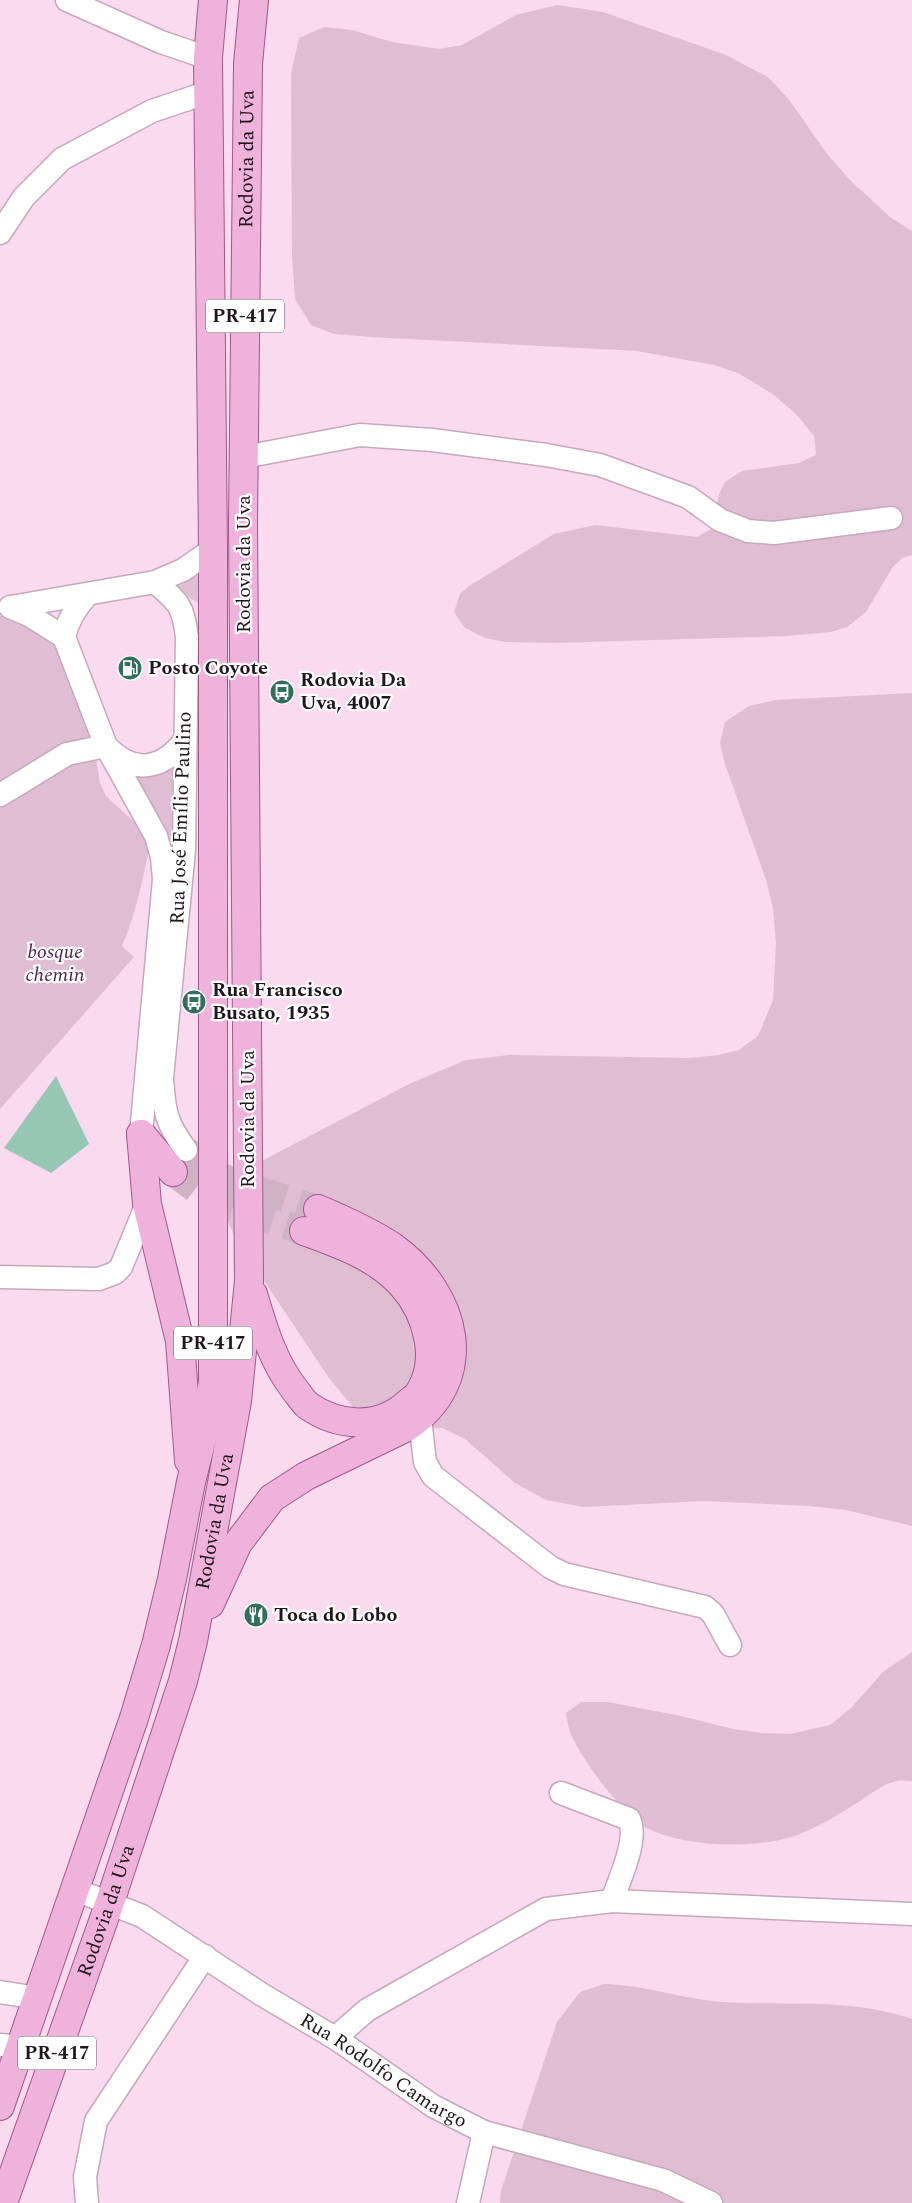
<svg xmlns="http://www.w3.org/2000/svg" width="912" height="2203" viewBox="0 0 912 2203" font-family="Spectral,serif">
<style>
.green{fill:#dfbdd3}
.water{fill:#96c7b5}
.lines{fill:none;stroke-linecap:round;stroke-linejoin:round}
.major-tunnel{stroke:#cfb3c5;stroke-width:28;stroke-dasharray:28 14;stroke-linecap:butt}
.minor-casing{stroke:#c6a8bb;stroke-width:25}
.major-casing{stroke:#9e5a89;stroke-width:30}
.minor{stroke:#fff;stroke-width:22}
.major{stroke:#eeb2db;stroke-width:28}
.labels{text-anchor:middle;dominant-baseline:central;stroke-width:4.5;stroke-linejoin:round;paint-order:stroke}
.shield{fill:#fff;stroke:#645c62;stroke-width:1}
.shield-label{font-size:19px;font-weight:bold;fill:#21161e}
.street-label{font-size:20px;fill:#21161e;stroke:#fff}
.poi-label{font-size:20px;font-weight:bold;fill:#21161e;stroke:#fff;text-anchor:start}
.park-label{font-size:20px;font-style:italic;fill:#542345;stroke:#fff}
</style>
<rect width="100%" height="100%" fill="#fadaef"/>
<g class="green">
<path d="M 557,5 L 603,12 L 726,55 L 768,77 L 790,101 L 827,154 L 851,181 L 890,217 L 912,231 L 912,555 L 902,558 L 892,568 L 866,612 L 847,627 L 831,632 L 786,636 L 553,643 L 506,642 L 485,638 L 465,628 L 454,612 L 460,594 L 469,586 L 554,534 L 595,525 L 697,537 L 713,528 L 719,494 L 725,482 L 742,471 L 799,463 L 816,455 L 814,436 L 797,415 L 774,395 L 740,374 L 714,365 L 637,351 L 371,337 L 334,334 L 311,325 L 295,299 L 292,255 L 291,73 L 299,38 L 324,27 L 352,30 L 392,42 L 439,49 L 462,45 L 516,15 Z"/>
<path d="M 205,571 L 204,606 L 174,589 Z"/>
<path d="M 0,616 L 11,616 L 64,634 L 83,654 L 94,679 L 97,700 L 96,758 L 100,783 L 106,796 L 131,819 L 153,832 C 144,870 138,910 122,946 L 134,957 L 0,1109 Z"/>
<path d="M 912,693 L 912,1526 L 846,1510 L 809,1506 L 704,1501 L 584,1507 L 546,1500 L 515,1483 L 465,1439 L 442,1428 L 388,1426 L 367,1419 L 352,1406 L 329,1378 L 235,1237 L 223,1211 L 225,1193 L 238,1176 L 256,1164 L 411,1083 L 466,1060 L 509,1055 L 689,1058 L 719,1055 L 739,1050 L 758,1036 L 773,1000 L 776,943 L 773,908 L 766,880 L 725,764 L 720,743 L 725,722 L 749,706 L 776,700 Z"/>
<path d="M 177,768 L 172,842 L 132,779 Z"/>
<path d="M 912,1652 L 912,1781 C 907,1781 901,1780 897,1781 C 884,1783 871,1794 860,1801 C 841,1813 822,1825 800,1834 C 759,1850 684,1848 645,1827 C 622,1814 579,1756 570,1732 C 568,1726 567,1719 566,1713 L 581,1702 L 608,1702 L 681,1716 L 733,1729 L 762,1733 L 790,1734 L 830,1725 L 851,1708 L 883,1672 Z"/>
<path d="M 604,1984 C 645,1985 682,1999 722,2002 C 785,2006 851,1998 912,2019 L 912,2203 L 500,2203 L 501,2191 L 557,2022 L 580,1992 Z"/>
</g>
<path class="water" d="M 56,1076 L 89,1144 L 51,1173 L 4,1148 Z"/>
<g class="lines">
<g class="major-tunnel">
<path d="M 186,1150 L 203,1166 L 230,1181 L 318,1209"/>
<path d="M 173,1172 L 201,1193 L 229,1207 L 304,1231"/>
</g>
<defs>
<g id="minor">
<path d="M 67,0 L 161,42 L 208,58"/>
<path d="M 0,233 L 24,197 L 62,159 L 152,111 L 209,92"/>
<path d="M 244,457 L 360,435 L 432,440 L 546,455 L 600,465 L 688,497 L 720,520 L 748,531 L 774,533 L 891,518"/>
<path d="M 155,582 C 179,603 183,605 187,637 L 184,850 L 162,1078 C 164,1111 166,1123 186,1150"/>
<path d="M 10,607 L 29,615 L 64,637 L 106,746 L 156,836 L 162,857 L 164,879 L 141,1134"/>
<path d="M 11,607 L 155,582 L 183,570 L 213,549"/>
<path d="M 64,637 C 68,620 75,609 87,595"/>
<path d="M 108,748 C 134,775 163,769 184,741"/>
<path d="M 0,795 L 67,754 L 106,746"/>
<path d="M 0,1277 L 99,1279 L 115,1273 L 121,1267 L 147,1204"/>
<path d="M 420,1419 L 425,1462 L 433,1476 L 550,1567 L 564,1574 L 705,1607 L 713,1614 L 730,1645"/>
<path d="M 561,1793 L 629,1819 C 639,1839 619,1880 612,1901"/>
<path id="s1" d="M 76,1890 L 142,1916 L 261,1994 L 335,2038 L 433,2106 L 484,2132 L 663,2180 L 711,2203"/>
<path d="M 0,1992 L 38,1998"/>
<path d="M 335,2038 L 367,2010 L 546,1909 L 612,1901 L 912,1914"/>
<path d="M 0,2045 L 21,2047"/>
<path d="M 87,2203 L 85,2177 L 96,2121 L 205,1956"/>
<path d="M 468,2203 L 484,2132"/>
</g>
<g id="major">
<path d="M 141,1134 L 147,1204 L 180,1341 L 189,1461"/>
<path d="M 141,1134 L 173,1172"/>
<path d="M 253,1294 C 263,1328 273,1362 295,1390 C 299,1395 303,1401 307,1405 C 338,1427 379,1430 408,1403 C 411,1400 417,1397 419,1393 C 441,1360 427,1313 402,1285 C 377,1257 338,1243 304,1231"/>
<path d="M 210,1604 L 238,1543 L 272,1498 L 306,1476 L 405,1428 C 480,1380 457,1293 393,1247 C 369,1231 344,1220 318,1209"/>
<path d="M 0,2106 L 134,1718 L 156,1645 L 172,1579 L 191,1482 L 207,1418 L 213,1381 L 213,549 L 208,58 L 213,0"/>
<path id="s2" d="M 3,2203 L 110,1902 L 183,1681 L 193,1641 L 237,1401 L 249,1281 L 243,524 L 248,64 L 254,0"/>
</g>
</defs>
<use href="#minor" class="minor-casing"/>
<use href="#major" class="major-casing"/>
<use href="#minor" class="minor"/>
<use href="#major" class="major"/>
</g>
<defs>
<symbol id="fuel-disc" viewBox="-11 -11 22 22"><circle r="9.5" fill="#316f5c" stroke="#fff"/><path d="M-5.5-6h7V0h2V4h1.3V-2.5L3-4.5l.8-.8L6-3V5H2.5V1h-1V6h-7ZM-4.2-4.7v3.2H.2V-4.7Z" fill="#fff"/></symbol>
<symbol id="bus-disc" viewBox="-11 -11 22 22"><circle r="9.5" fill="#316f5c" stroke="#fff"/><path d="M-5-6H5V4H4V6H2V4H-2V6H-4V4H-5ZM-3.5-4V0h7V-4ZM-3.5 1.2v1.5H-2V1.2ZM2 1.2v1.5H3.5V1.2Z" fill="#fff"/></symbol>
<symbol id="restaurant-disc" viewBox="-11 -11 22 22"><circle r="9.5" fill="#316f5c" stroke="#fff"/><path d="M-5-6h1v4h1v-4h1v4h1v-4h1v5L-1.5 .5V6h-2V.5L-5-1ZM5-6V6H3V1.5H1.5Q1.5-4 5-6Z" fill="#fff"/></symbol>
</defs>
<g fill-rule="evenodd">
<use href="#fuel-disc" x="116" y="654" width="28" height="28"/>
<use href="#bus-disc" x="268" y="678" width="28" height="28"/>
<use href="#bus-disc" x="180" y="988" width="28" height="28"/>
<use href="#restaurant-disc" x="242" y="1601" width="28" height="28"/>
</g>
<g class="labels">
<g class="shield">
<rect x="206" y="299.5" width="78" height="33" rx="4"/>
<rect x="174" y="1326.5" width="78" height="33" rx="4"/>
<rect x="18" y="2036.5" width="78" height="33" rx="4"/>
</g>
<g class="shield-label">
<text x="245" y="316">PR-417</text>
<text x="213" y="1343">PR-417</text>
<text x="57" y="2053">PR-417</text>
</g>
<g class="street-label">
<text stroke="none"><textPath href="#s2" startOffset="2080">Rodovia da Uva</textPath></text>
<text transform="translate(244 564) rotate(-90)">Rodovia da Uva</text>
<text transform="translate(181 818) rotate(-88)">Rua José Emílio Paulino</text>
<text transform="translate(248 1119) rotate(-90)">Rodovia da Uva</text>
<text stroke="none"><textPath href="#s2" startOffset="715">Rodovia da Uva</textPath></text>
<text stroke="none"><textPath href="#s2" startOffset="310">Rodovia da Uva</textPath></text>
<text stroke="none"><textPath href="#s1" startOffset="358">Rua Rodolfo Camargo</textPath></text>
</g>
<g class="poi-label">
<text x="148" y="668">Posto Coyote</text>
<text x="300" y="680">Rodovia Da<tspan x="300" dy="23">Uva, 4007</tspan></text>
<text x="212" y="990">Rua Francisco<tspan x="212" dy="23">Busato, 1935</tspan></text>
<text x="274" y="1615">Toca do Lobo</text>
</g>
<g class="park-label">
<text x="55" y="952">bosque<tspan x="55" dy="23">chemin</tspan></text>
</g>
</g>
</svg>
